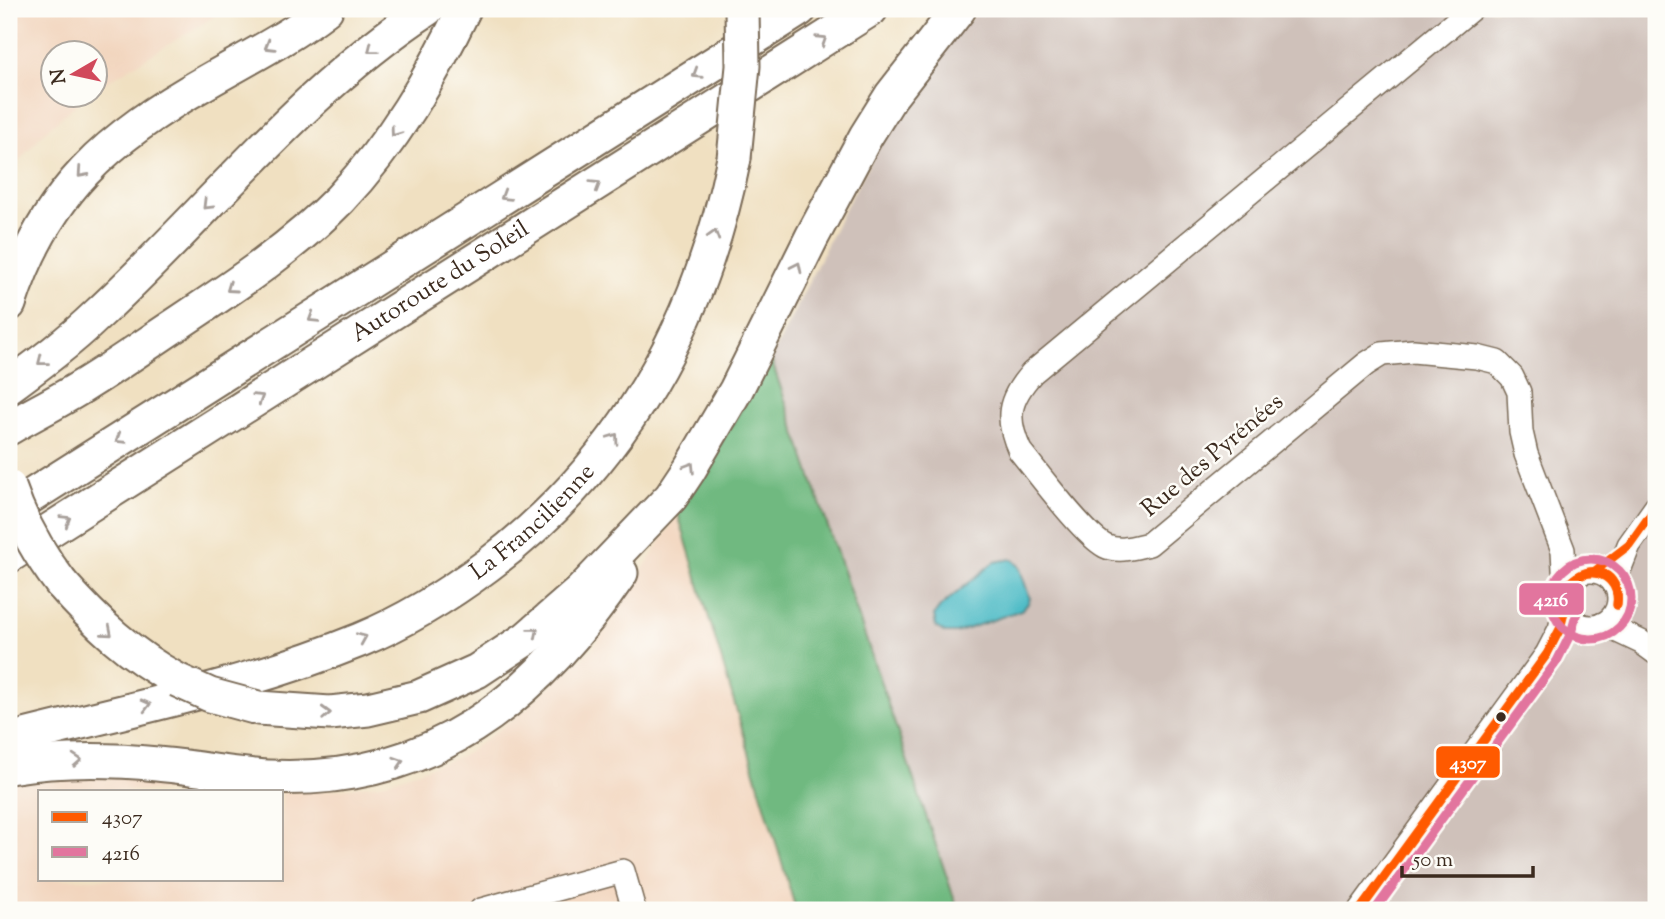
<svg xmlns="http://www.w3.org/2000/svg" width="1665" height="919" viewBox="0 0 1665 919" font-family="'Sorts Mill Goudy',serif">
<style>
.built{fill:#f2d5be}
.industrial{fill:#cfc1ba}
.forest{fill:#70b980;stroke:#56724f;stroke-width:2}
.water{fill:#4dbbc6;stroke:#447272;stroke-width:2}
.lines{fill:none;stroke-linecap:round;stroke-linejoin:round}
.minor-casing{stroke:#7a6a57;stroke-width:26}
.highway-casing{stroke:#7a6a57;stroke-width:37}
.minor{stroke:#fff;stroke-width:23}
.highway{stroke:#fff;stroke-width:33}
.highway-bridge-casing{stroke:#7a6a57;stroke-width:37;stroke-linecap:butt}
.highway-bridge{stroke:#fff;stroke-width:33}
.bus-1-casing{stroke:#fdfcf7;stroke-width:14}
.bus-2-casing{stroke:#fdfcf7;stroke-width:14}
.bus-1{stroke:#ff5a00;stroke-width:9}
.bus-2{stroke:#e2759e;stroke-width:9}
.oneway{stroke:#a79f9a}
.bus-dot{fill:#3b2a1e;stroke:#fdfcf7;stroke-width:2.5}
.labels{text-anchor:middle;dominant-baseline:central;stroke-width:5;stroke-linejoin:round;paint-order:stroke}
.street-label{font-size:24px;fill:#3b2a1e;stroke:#fdfcf7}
.line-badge{stroke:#fdfcf7;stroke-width:2.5}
.badge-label{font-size:19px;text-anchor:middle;font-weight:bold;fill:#fff}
</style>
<rect width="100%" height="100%" fill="#fdfcf7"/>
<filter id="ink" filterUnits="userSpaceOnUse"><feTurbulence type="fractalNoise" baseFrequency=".0143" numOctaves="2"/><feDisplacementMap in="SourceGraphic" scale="14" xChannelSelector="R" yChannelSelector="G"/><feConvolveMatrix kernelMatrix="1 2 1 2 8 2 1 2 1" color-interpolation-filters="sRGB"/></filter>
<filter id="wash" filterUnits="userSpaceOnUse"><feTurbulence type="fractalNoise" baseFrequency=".00686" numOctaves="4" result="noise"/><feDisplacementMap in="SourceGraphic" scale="28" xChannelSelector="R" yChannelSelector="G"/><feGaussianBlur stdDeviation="1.57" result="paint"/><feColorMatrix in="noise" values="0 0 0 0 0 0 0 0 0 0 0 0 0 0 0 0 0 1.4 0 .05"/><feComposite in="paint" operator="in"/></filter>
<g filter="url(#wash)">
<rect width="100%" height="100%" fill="#f0e0c1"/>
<g class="built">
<path d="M 9,9 L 227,9 L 95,89 L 94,52 L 52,52 L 52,94 L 87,95 L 43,133 L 13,168 L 9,166 Z"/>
<path d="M 678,514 L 796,910 L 9,910 L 9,780 L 102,770 L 262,791 L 40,791 L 40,879 L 282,879 L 282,792 L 325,791 L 380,784 L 462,756 L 518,716 L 594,647 Z"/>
</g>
<path class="industrial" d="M 981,9 L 1656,9 L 1656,910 L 958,910 L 771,359 L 842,214 L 892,123 L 955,35 Z"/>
<path class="forest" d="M 771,359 L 958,910 L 796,910 L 678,514 Z"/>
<path class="water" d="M 1012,559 L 1019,566 L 1030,599 L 1027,605 L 1021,610 L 956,633 L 945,633 L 936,627 L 934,615 L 941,606 L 994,562 Z"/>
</g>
<g filter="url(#ink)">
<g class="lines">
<defs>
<g id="minor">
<path d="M 1471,9 L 1032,373 C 1008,400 1005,418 1020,451 C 1038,473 1083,534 1105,546 C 1119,553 1135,547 1149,544 L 1366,364 L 1382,354 L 1413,351 L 1477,357 L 1497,362 L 1512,377 L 1519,392 L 1521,432 L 1526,454 L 1563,550 L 1565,588"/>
<circle cx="1591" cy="599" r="28"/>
<path d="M 1614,583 L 1629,545 L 1656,507"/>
<path d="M 1603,624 L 1641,642 L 1656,653"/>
<path d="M 481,910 L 623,871 L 634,910"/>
<path d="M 1360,910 L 1547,654 L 1560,629 L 1565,609"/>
</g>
<g id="highway">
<path d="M 9,304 C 45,192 108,137 208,81 C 248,58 290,37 326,9"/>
<path d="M 9,386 C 39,364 69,342 96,316 C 207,214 300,92 427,9"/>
<path d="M 9,428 C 33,414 59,401 83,386 C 116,366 148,343 180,322 C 236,285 293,247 340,199 C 393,143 431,78 464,9"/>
<path d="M 9,510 L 800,9"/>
<path id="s1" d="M 9,556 L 871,9"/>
<path d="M 61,583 C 96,623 131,655 177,680"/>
<path d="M 258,708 L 330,713 L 368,709 L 419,697 L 477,671 L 527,638 L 581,591 L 671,497 L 689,470 L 736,390 L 812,237 L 866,136 L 891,96 L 959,9"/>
<path id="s2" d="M 9,740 C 126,710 247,686 360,640 C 406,621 448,595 488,565 C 623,463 701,322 734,158"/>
<path d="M 9,767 C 58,759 107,759 157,764 C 194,767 231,775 268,777 C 430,785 534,701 621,573"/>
</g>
</defs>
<use href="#minor" class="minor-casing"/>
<use href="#highway" class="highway-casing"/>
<use href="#minor" class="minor"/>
<use href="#highway" class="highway"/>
<defs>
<g id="highway-bridge">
<path d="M 734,158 L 743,66 L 742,9"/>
<path d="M 9,487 C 21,522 38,553 61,583"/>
<path d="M 177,680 L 210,695 L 258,708"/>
</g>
</defs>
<use href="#highway-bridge" class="highway-bridge-casing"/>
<use href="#highway-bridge" class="highway-bridge"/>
<defs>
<g id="bus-1">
<path d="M 1595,571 L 1629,545 L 1656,507"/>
<path d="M 1569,584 C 1590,560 1622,573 1617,605"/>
<path d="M 1569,584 C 1589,562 1621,575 1617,605"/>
<path d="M 1360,910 L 1547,654 L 1560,629 L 1565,609"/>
</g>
<g id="bus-2">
<circle cx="1591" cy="599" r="40"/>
<path d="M 1375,910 L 1557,661 L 1571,633 L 1577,612"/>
</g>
</defs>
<use href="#bus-1" class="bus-1-casing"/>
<use href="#bus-2" class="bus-2-casing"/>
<use href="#bus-1" class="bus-1"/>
<use href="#bus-2" class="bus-2"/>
</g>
<defs><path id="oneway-chevron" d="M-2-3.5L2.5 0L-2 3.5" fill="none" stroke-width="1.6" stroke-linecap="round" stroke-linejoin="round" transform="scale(1.75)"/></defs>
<g class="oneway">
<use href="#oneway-chevron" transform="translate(822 40) rotate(-33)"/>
<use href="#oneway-chevron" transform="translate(269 46) rotate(149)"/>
<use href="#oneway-chevron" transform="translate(372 49) rotate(142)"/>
<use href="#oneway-chevron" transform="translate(697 74) rotate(148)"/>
<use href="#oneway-chevron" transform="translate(395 132) rotate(126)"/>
<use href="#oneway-chevron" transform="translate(82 173) rotate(132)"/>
<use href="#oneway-chevron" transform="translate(596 185) rotate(-32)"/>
<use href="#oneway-chevron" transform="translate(505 196) rotate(148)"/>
<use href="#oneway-chevron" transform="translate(207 205) rotate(135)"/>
<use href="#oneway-chevron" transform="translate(714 235) rotate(-73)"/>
<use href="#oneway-chevron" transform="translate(797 267) rotate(-64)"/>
<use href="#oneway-chevron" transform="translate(231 288) rotate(145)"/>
<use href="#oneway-chevron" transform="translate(313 318) rotate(148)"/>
<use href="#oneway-chevron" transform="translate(42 361) rotate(142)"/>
<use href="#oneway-chevron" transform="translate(259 398) rotate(-32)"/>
<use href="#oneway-chevron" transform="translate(614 438) rotate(-54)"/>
<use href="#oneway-chevron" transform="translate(120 439) rotate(148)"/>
<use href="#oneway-chevron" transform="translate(690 467) rotate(-58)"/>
<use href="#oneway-chevron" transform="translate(66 520) rotate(-32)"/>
<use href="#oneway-chevron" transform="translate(108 632) rotate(41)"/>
<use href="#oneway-chevron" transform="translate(534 632) rotate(-39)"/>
<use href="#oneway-chevron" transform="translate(362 638) rotate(-23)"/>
<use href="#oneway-chevron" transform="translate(146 705) rotate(-14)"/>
<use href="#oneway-chevron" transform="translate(326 713) rotate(-2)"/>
<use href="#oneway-chevron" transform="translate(77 760) rotate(-4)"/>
<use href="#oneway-chevron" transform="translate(399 762) rotate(-18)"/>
</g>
</g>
<circle class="bus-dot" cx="1501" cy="717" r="6"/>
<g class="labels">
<g class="street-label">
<text stroke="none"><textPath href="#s1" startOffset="511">Autoroute du Soleil</textPath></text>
<text transform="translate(1213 456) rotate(-40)">Rue des Pyrénées</text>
<text stroke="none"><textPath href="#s2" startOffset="576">La Francilienne</textPath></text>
</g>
</g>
<g class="line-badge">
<rect x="1518" y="582" width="67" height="34" rx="7" fill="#e2759e"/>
<rect x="1435" y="745" width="66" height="34" rx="7" fill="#ff5a00"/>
</g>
<g class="badge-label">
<text x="1551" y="606">4216</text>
<text x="1468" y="769">4307</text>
</g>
<rect width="1665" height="919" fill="none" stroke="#fdfcf7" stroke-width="35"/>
<rect x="38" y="790" width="245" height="91" fill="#fdfcf7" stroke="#afa8a0" stroke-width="2"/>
<rect x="52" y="812" width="35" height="10" fill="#ff5a00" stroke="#afa8a0" stroke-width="2"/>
<text x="102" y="824" font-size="21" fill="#3b2a1e">4307</text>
<rect x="52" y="847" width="35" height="10" fill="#e2759e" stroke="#afa8a0" stroke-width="2"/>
<text x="102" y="860" font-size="21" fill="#3b2a1e">4216</text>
<g transform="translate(74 74) rotate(261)"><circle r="33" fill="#fdfcf7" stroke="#afa8a0" stroke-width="2"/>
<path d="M0-5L12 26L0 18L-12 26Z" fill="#d1495b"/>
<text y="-10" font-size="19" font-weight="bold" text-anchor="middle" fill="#3b2a1e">N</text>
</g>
<path d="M1402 866v10h131v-10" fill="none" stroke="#3b2a1e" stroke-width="3.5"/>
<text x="1413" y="866" font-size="21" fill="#3b2a1e" stroke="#fdfcf7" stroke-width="5" paint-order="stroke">50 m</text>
</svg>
